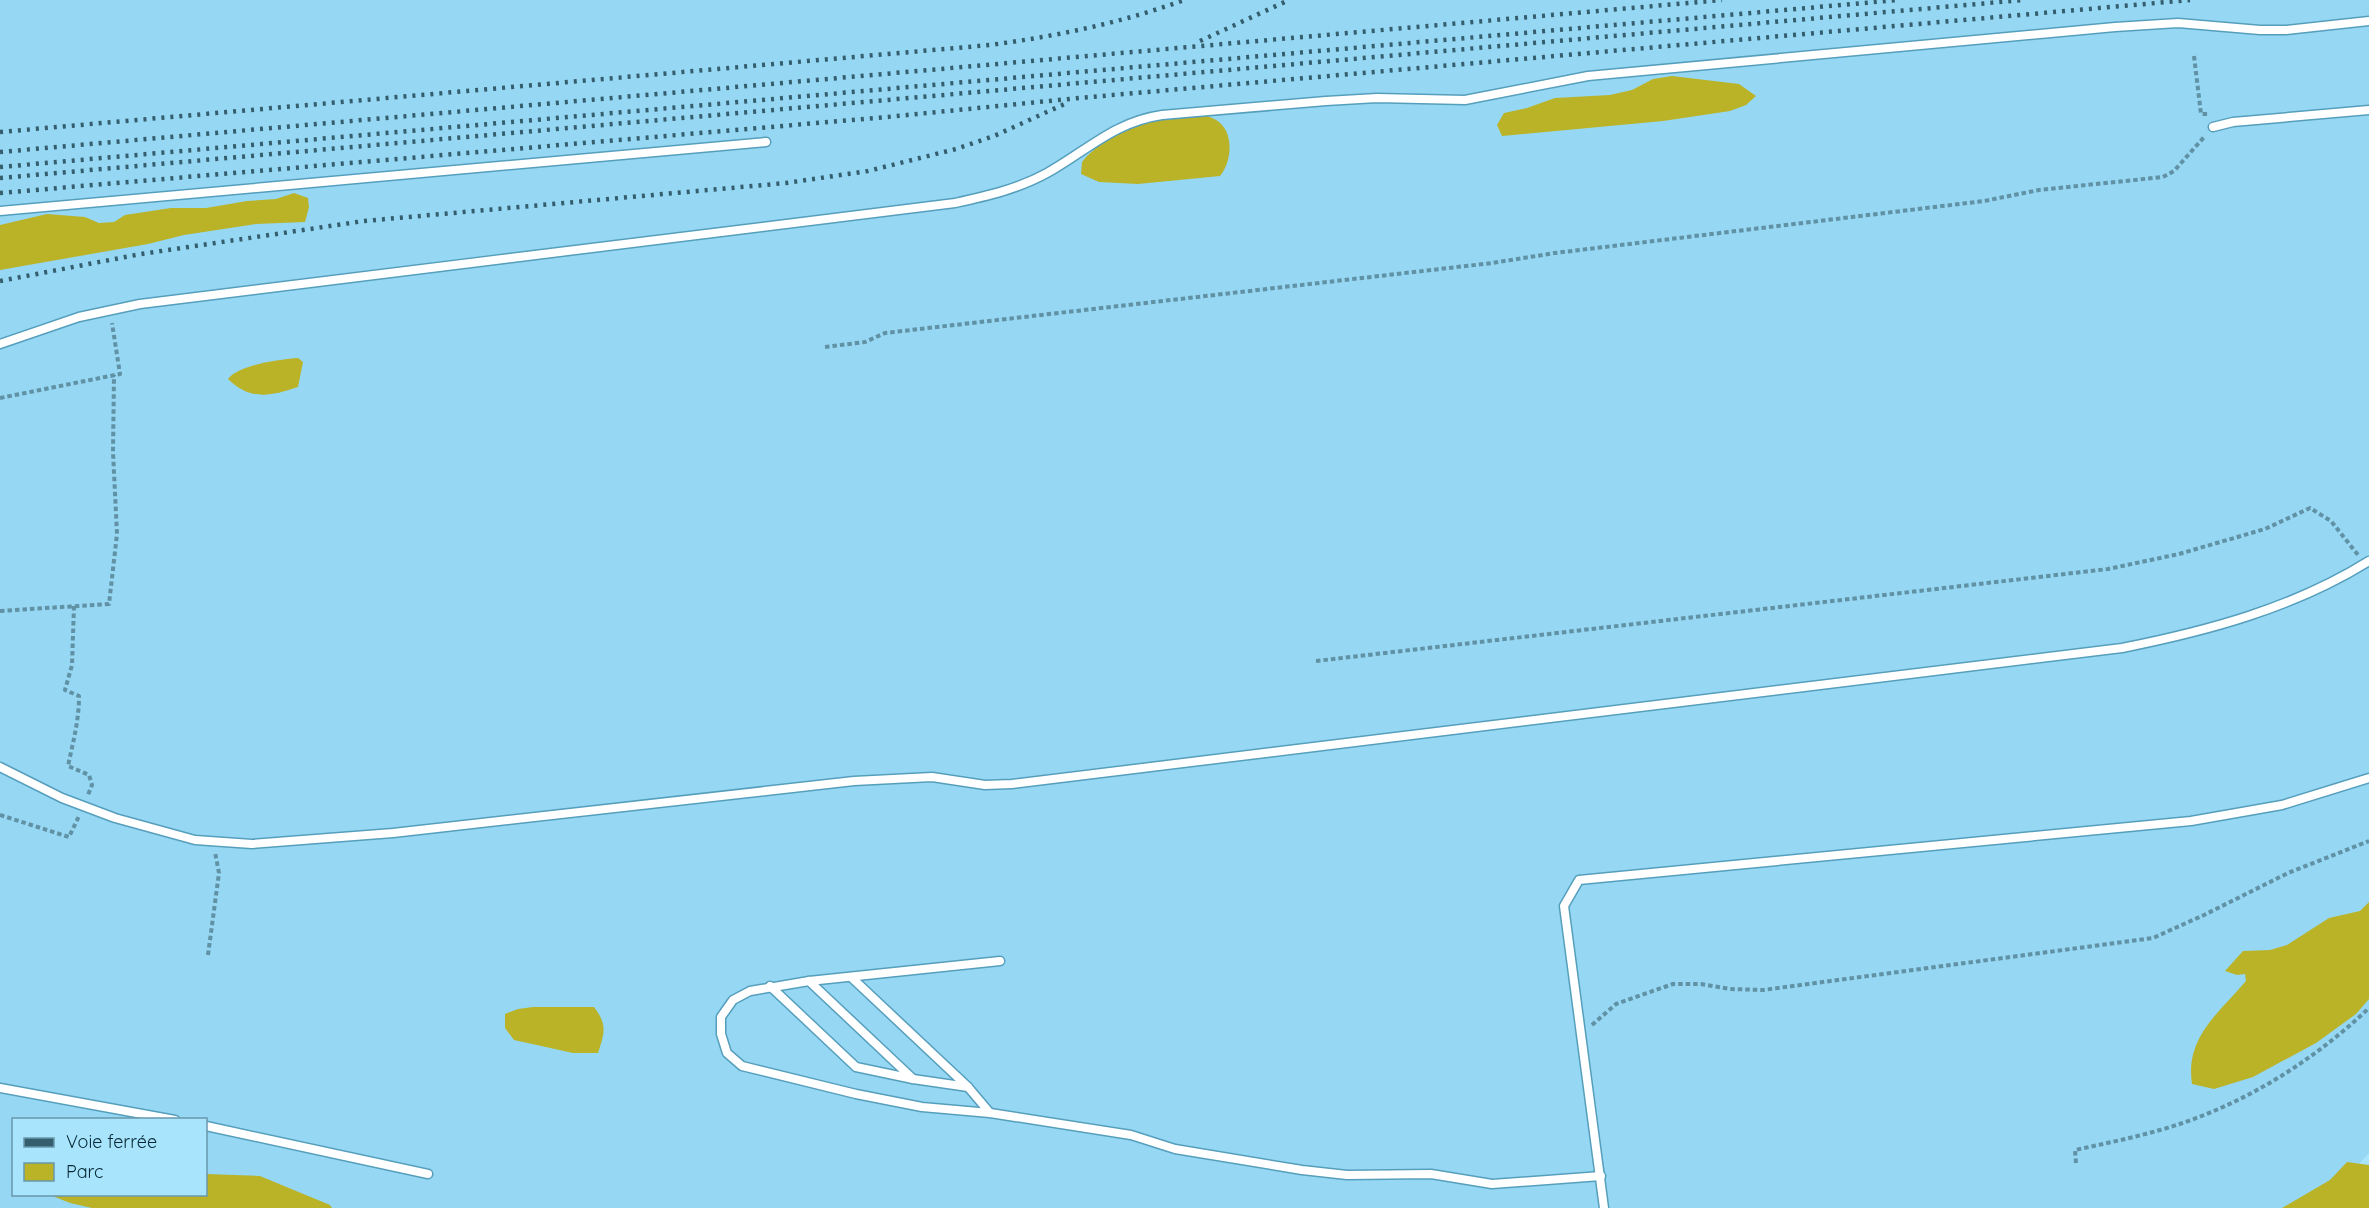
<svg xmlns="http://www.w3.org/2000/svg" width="2369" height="1208" viewBox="0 0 2369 1208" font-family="Quicksand,sans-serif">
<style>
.built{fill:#96d7f3;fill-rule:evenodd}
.green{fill:#bab327}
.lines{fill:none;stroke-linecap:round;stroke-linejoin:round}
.lane-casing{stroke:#559fbd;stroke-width:11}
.path{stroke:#6191a4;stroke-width:4;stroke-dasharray:4.5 3;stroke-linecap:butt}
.lane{stroke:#fff;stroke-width:8}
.rail{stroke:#345d6d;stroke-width:4.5;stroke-dasharray:3 6;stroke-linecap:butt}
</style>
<rect width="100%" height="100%" fill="#a9e4fd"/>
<path class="built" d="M 0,0 L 2369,0 L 2369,1153 L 2318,1208 L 0,1208 ZM 14,1120 L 206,1120 L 206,1194 L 14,1194 Z"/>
<g class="green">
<path d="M 1672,76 L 1739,84 L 1756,96 L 1746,105 L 1730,111 L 1663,121 L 1502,136 L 1497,125 L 1504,113 L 1527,108 L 1555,98 L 1610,95 L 1632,90 L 1653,79 Z"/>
<path d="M 1196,112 C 1203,115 1213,117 1219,122 C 1234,134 1232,162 1220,176 L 1138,184 L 1099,182 L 1081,174 L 1082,162 L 1087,156 L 1121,126 Z"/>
<path d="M 294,193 L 308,198 L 309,207 L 305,222 L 256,224 L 184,235 L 148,244 L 0,270 L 0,225 L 47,214 L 85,217 L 99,223 L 114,222 L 125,215 L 171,208 L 206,208 L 247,201 L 276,199 Z"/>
<path d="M 298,358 L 303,362 L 298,387 C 271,396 250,401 228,379 C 238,365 281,359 298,358 Z"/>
<path d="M 2369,902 L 2369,999 L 2356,1014 L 2316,1043 L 2253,1077 L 2214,1089 L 2192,1084 C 2185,1037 2219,1013 2246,981 L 2245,974 L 2237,975 L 2225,971 L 2243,951 L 2270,950 L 2287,945 L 2329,918 L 2360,911 Z"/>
<path d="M 533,1007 L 594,1007 C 607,1024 605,1032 598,1053 L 573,1053 L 514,1040 L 505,1028 L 505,1014 L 518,1009 Z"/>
<path d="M 2347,1162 L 2369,1165 L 2369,1208 L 2282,1208 L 2330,1180 Z"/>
<path d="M 206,1174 L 260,1176 L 330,1205 L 332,1208 L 92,1208 L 70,1203 L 50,1195 L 206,1194 Z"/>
</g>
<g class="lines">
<defs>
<g id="lane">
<path d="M 2213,127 L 2233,122 L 2369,110"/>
<path d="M 0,211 L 766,142"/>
<path d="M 0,344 L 79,317 L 140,304 L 955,203 C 987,196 1018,189 1047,173 C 1088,150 1114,122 1162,115 L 1326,101 L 1377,98 L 1465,100 L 1588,76 L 2115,27 L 2178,23 L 2260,30 L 2286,30 L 2369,21"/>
<path d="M 0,767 L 62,798 L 115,818 L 195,840 L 252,844 L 393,833 L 854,781 L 932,777 L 985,785 L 1012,784 L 2122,648 C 2207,631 2294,608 2369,561"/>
<path d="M 1000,961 L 809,981 L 750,991 L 733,1000 L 721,1017 L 721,1034 L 727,1053 L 742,1066 L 856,1094 L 922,1107 L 990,1113 L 1131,1135 L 1175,1149 L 1302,1170 L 1347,1175 L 1431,1174 L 1492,1184 L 1601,1176"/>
<path d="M 851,977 L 968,1087 L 990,1113"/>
<path d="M 809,981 L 913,1079"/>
<path d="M 770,986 L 856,1067 L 913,1079 L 968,1087"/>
<path d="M 0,1088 L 175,1120"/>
<path d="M 206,1126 L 428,1174"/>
<path d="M 1604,1208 L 1564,906 L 1579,880 L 2191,821 L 2282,805 L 2369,778"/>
</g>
</defs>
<use href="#lane" class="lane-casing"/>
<g class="path">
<path d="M 2194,56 L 2201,114 L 2209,114"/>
<path d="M 825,347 L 865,342 L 885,333 L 1492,263 L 1555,253 L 1984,201 L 2039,190 L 2163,177 L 2174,171 L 2205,136"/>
<path d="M 0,398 L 120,374 L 112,323"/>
<path d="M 74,606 L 72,665 L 65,690 L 79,696 C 79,721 73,742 68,766 L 89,775 L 92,785 L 88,795"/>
<path d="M 0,611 L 109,604 L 117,534 L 113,452 L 114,375"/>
<path d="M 1316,661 L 2108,569 L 2179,554 L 2265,529 L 2310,508 L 2331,521 L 2358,555"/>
<path d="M 0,815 L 69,837 L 79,816"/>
<path d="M 208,955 L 219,873 L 215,852"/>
<path d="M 1592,1025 L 1616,1004 L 1673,984 L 1701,984 L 1730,989 L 1763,990 L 2153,938 L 2204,915 L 2288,873 L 2369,841"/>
<path d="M 2076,1163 L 2075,1150 C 2103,1144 2132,1138 2160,1130 C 2238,1108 2310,1064 2369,1008"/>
</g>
<use href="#lane" class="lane"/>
<g class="rail">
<path d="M 1200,41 L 1289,0"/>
<path d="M 0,132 L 990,45 C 1057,36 1121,23 1184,0"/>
<path d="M 0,152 L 1722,0"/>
<path d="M 0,167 L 1898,0"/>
<path d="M 0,178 L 2023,0"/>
<path d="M 0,193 L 887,117 L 1079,98 L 2190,0"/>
<path d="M 0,281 L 141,254 L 364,221 L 786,183 L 868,171 L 956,149 L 994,136 L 1069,102"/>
</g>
</g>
<rect x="12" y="1118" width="195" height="78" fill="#a9e4fd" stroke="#6898ac" stroke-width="1.5"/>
<rect x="24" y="1138" width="30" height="9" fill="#345d6d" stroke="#6898ac" stroke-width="1.5"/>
<text x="66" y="1148" font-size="18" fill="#062733">Voie ferrée</text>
<rect x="24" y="1163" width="30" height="18" fill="#bab327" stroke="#6898ac" stroke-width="1.5"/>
<text x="66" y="1178" font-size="18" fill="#062733">Parc</text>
</svg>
